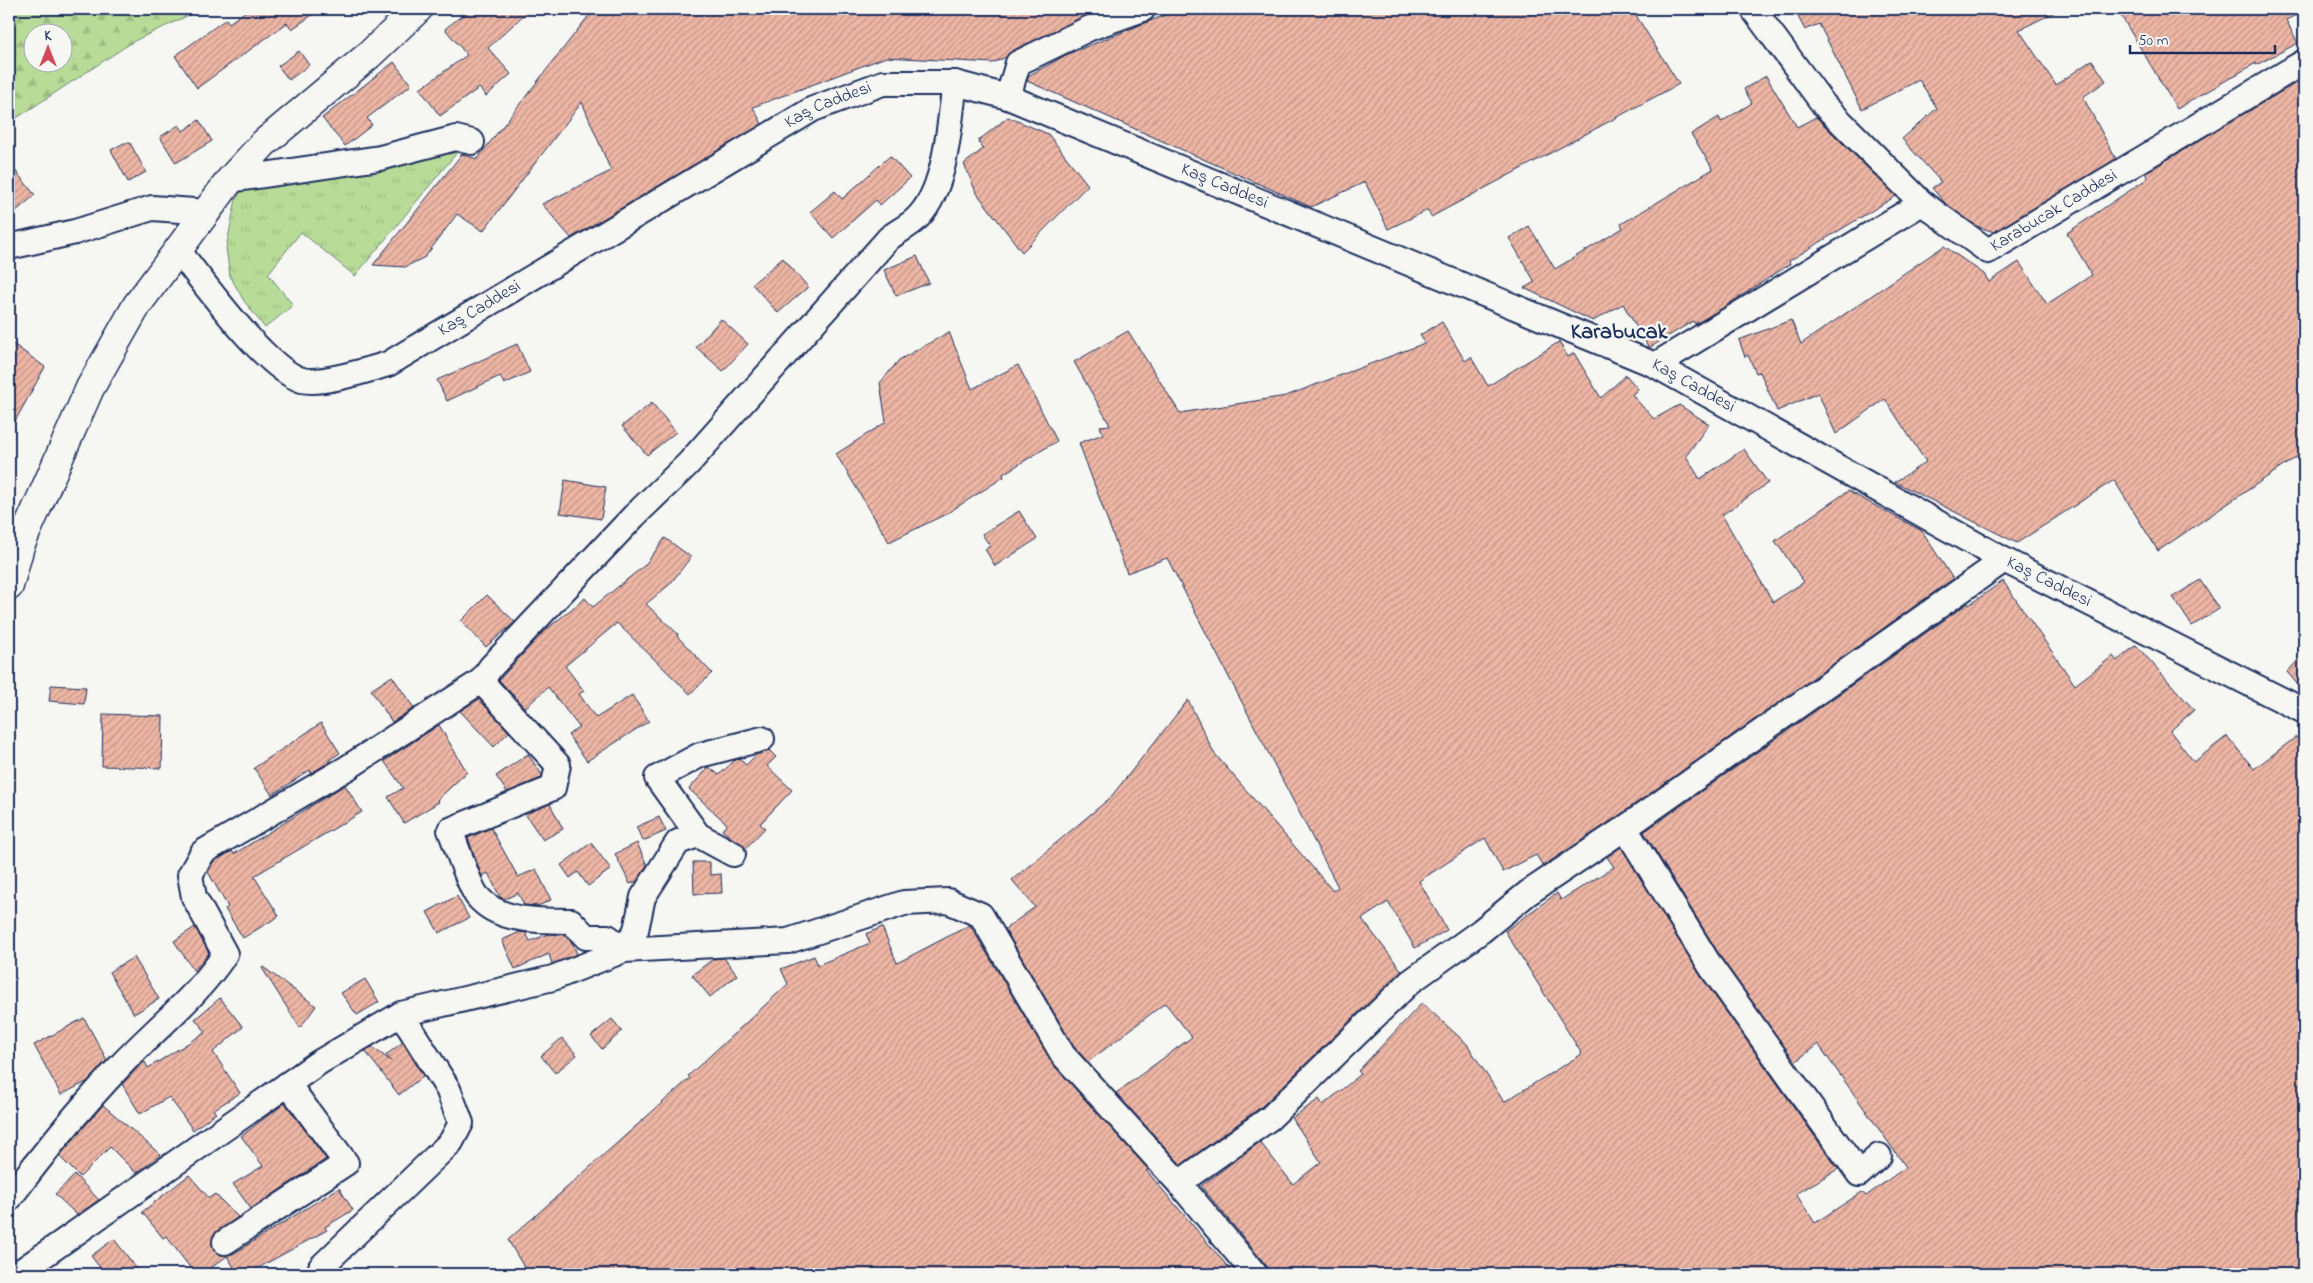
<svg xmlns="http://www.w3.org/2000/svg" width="2313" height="1283" viewBox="0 0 2313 1283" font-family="'Indie Flower',sans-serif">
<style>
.grass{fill:url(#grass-tufts);stroke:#6a867a}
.forest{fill:url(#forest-firs);stroke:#6a867a;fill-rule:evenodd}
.building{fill:url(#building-hatch);stroke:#1b2f5e}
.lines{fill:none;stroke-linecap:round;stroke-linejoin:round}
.minor-casing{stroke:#1b2f5e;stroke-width:28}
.major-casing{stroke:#1b2f5e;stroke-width:31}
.minor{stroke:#f6f6f2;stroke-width:24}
.major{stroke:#f6f6f2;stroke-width:28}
.labels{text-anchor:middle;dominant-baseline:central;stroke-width:5;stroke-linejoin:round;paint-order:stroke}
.street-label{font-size:18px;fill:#1b2f5e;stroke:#f6f6f2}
.district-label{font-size:22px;font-weight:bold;fill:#1b2f5e;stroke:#f6f6f2}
</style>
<defs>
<pattern id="grass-tufts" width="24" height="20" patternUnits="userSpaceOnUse" patternTransform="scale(1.25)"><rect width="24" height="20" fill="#b8dc97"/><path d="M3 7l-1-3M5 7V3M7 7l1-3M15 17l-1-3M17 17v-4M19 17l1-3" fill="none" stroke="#9ebd85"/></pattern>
<pattern id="forest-firs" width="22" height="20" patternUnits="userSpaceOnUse" patternTransform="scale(1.25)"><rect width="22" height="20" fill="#b8dc97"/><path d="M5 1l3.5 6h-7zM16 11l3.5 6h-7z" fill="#9ebd85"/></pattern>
<pattern id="building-hatch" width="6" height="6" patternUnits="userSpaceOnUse" patternTransform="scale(1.25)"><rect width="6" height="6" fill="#eeb6a4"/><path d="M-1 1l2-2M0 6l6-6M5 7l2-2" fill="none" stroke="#c09489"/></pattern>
</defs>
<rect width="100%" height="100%" fill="#f6f6f2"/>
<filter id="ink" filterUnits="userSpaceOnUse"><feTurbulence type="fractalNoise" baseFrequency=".02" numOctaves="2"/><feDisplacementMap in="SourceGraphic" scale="10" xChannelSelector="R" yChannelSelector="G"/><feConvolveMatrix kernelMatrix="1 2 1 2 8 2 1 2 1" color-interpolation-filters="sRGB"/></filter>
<g filter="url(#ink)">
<path class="grass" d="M 459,150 L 355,276 L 301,232 L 268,274 L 293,305 L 265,328 L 244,301 L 230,276 L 226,248 L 236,199 L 249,181 Z"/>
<path class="forest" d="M 9,9 L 202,9 L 134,41 L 9,123 ZM 32,32 L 62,32 L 62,62 L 32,62 Z"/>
<g class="building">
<path d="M 249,9 L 321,9 L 292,29 L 287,23 L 197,88 L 175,56 L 226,19 L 229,23 Z"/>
<path d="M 470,9 L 530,9 L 488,48 L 511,74 L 486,96 L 479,88 L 440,116 L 420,89 L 467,55 L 445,29 Z"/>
<path d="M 594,9 L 1103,9 L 1012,51 L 1006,57 L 993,63 L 886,57 L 753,107 L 762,124 L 571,238 L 542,204 L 611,171 L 582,102 L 483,231 L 457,214 L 425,257 L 405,267 L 373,265 L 462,154 L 477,159 Z"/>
<path d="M 1180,9 L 1632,9 L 1679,84 L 1431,217 L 1428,210 L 1388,229 L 1365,182 L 1311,207 L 1027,81 L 1028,76 L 1068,54 Z"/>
<path d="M 1794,9 L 2061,9 L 2019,30 L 2056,85 L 2092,60 L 2106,81 L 2083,97 L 2116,159 L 1994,232 L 1976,226 L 1944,202 L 1932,188 L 1941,182 L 1902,139 L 1937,108 L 1919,80 L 1862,109 L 1819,24 L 1805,30 Z"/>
<path d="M 2117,9 L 2304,9 L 2304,11 L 2286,20 L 2298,43 L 2256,65 L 2256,63 L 2177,109 Z"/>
<path d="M 299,51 L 309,65 L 289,80 L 278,66 Z"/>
<path d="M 394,62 L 411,85 L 367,118 L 372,125 L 345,146 L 322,118 Z"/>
<path d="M 1766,76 L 1797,127 L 1816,117 L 1896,196 L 1789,261 L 1790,264 L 1721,309 L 1695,324 L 1693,321 L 1649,348 L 1623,304 L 1593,321 L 1524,288 L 1535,282 L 1509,238 L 1529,226 L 1555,269 L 1623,228 L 1621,224 L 1713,169 L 1691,134 L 1719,117 L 1721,122 L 1752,103 L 1744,89 Z"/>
<path d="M 2304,78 L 2304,452 L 2158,551 L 2114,480 L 2017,543 L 1895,482 L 1926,462 L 1885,399 L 1836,434 L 1818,393 L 1777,411 L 1760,372 L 1756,373 L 1748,355 L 1745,357 L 1739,340 L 1791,320 L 1801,344 L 1944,246 L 1984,274 L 1989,282 L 2019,262 L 2047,304 L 2092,275 L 2067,233 L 2148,178 L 2145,173 Z"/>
<path d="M 1008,117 L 1048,134 L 1088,185 L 1022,252 L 976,192 L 964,164 L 983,149 L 978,141 Z"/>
<path d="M 199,120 L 212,141 L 176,163 L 160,137 L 179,125 L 183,131 Z"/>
<path d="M 124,143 L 130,143 L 146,172 L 128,182 L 111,150 Z"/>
<path d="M 890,156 L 910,178 L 880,205 L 876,200 L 833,238 L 810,212 L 835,191 L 842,199 Z"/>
<path d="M 9,163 L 35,195 L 9,217 Z"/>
<path d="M 917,256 L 929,283 L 896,296 L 884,270 Z"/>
<path d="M 783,258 L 808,287 L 778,313 L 752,284 Z"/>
<path d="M 721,319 L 748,344 L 723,371 L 696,347 Z"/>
<path d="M 1442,322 L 1465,361 L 1471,357 L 1488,386 L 1559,342 L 1568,357 L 1574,353 L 1601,398 L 1626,375 L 1638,389 L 1632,395 L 1654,419 L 1679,405 L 1709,424 L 1686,456 L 1700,479 L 1744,449 L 1768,483 L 1722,515 L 1773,602 L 1804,582 L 1775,541 L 1848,491 L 1922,531 L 1953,579 L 1617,817 L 1543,866 L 1536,855 L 1503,872 L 1485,838 L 1419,881 L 1447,930 L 1415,948 L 1388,902 L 1362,919 L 1402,971 L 1261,1107 L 1181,1165 L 1116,1093 L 1192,1037 L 1165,1003 L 1088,1062 L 1074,1047 L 1005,929 L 1035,907 L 1012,880 L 1110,798 L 1188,700 L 1214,753 L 1333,891 L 1338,887 L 1167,558 L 1127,573 L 1079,443 L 1103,434 L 1100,426 L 1110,425 L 1074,362 L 1128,331 L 1180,413 L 1286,396 L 1425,343 L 1420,335 Z"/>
<path d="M 949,332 L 972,389 L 1018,365 L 1057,441 L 1003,474 L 1004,477 L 946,514 L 889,542 L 836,454 L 886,422 L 880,383 L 899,360 Z"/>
<path d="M 9,341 L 45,367 L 9,432 Z"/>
<path d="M 517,344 L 530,372 L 504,384 L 500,376 L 447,401 L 437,380 Z"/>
<path d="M 652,403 L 676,432 L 647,455 L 622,426 Z"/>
<path d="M 565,480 L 606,487 L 601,519 L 560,513 Z"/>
<path d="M 1019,511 L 1037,539 L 995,566 L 985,549 L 990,546 L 982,534 Z"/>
<path d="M 665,538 L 691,557 L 670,584 L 646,604 L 678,634 L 677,636 L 712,673 L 690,694 L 617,623 L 565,666 L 584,691 L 579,694 L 596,718 L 632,695 L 649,721 L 587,761 L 568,735 L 579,727 L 548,687 L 525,708 L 499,680 L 542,633 L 585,598 L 593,607 L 645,565 Z"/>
<path d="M 2200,580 L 2219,609 L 2192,626 L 2173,597 Z"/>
<path d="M 2003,581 L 2075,685 L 2113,656 L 2117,661 L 2136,645 L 2194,710 L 2170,731 L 2194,762 L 2227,736 L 2254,769 L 2296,737 L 2304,747 L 2304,1274 L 1268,1274 L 1266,1265 L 1201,1186 L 1260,1142 L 1293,1184 L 1321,1162 L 1292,1118 L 1319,1099 L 1323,1105 L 1361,1074 L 1358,1071 L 1422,1003 L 1467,1044 L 1504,1102 L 1582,1054 L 1505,931 L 1557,893 L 1561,900 L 1614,867 L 1607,857 L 1621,847 L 1700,975 L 1838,1169 L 1796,1194 L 1815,1223 L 1862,1192 L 1866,1196 L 1906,1167 L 1818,1044 L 1795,1062 L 1722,959 L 1644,832 L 1968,603 L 1969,605 Z"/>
<path d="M 487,595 L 515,622 L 486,647 L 461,621 Z"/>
<path d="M 2304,654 L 2304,692 L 2287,672 Z"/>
<path d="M 392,676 L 414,708 L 392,722 L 371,690 Z"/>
<path d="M 51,685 L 86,687 L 84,704 L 49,701 Z"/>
<path d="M 479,699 L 509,732 L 494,747 L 460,711 Z"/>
<path d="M 103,714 L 163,716 L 162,768 L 102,766 Z"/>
<path d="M 321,723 L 340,753 L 329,760 L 330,762 L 311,773 L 310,770 L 272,795 L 254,768 Z"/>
<path d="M 439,725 L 467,772 L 437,800 L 439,802 L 404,823 L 388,797 L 403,788 L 384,761 Z"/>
<path d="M 769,750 L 776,757 L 767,766 L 792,790 L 760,824 L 765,828 L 745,849 L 722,830 L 727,824 L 689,789 L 709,767 L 719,775 L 735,760 L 740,759 L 746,765 L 756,755 Z"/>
<path d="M 528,754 L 542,775 L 541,778 L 507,792 L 496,776 Z"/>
<path d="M 345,785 L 362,812 L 254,876 L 279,916 L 243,938 L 225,909 L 228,907 L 208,872 L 213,862 L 232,851 L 234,854 Z"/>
<path d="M 550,804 L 563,829 L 543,840 L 525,814 Z"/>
<path d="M 659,817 L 666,831 L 643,841 L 636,827 Z"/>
<path d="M 491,828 L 518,877 L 536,869 L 551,900 L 538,906 L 524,905 L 518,893 L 505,899 L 500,897 L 488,873 L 482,876 L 481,874 L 468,838 Z"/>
<path d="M 591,843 L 611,869 L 588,886 L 578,872 L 570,878 L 561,865 Z"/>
<path d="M 637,843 L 647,865 L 637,881 L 630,884 L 615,854 Z"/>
<path d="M 693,862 L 710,862 L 710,875 L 721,874 L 722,893 L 694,894 Z"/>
<path d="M 457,896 L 469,918 L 439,933 L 427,912 Z"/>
<path d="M 970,925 L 1053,1064 L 1149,1170 L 1146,1170 L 1234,1274 L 528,1274 L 508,1240 L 690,1078 L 688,1076 L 788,984 L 781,969 L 814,956 L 818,965 L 870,943 L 866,934 L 882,927 L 897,963 Z"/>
<path d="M 195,927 L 209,953 L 194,971 L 174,941 Z"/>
<path d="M 520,932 L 526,933 L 530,941 L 549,934 L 565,935 L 573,944 L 577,954 L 552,964 L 549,954 L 515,969 L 502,940 Z"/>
<path d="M 134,957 L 159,999 L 134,1014 L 109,972 Z"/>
<path d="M 724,958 L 737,975 L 710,997 L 692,975 L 713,959 Z"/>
<path d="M 263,967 L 316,1006 L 300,1028 L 262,968 Z"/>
<path d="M 365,979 L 379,1002 L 357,1015 L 341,993 Z"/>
<path d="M 220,998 L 243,1027 L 213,1052 L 240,1093 L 213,1110 L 216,1113 L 193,1130 L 169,1097 L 140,1114 L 122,1084 L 141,1064 L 145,1062 L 148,1068 L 206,1032 L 195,1019 Z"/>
<path d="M 84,1018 L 107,1060 L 88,1081 L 61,1095 L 34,1045 Z"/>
<path d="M 612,1019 L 622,1031 L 602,1049 L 591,1036 Z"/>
<path d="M 562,1038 L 577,1055 L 555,1073 L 541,1056 Z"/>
<path d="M 403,1042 L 423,1076 L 399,1095 L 365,1051 L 372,1047 L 391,1061 L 386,1055 Z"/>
<path d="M 285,1103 L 326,1159 L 251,1209 L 233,1184 L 263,1166 L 241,1136 Z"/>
<path d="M 103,1105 L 161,1155 L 136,1173 L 110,1147 L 80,1177 L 59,1156 Z"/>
<path d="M 75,1175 L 99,1200 L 77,1215 L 55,1194 Z"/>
<path d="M 189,1175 L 209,1198 L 215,1194 L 238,1217 L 213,1236 L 213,1249 L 219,1254 L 233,1254 L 339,1188 L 353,1210 L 325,1227 L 327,1230 L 247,1274 L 238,1274 L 227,1256 L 203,1274 L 195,1274 L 166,1236 L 163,1238 L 142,1212 Z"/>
<path d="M 114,1239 L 141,1274 L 105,1274 L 91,1256 Z"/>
</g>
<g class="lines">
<defs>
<g id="minor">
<path d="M 1753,9 L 1824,105 L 1922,203"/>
<path d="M 1008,97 L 1018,63 L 1090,28 L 1143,9"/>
<path d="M 230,180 L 380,158 L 456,138 L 472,142"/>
<path d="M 9,247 L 75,232 L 152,208 L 208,212"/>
<path id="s1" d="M 177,249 C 203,281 265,369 302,380 C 322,385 367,370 388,364 L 813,109 L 883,83 L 955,83 L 1008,97 L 1655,365 L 2004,560 L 2304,711"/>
<path id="s2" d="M 1655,365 L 1922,203 L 1988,251 L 2304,62"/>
<path d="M 481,681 L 558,765 L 553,788 L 450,830 C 456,844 469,886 477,896 C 499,923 540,920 571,921 L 586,937 L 608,937 L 624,950 L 636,930 L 643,897 L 678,842 L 698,835 L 733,854"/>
<path d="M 1625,828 L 1711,967 L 1859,1174 L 1879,1156"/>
<path d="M 698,835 L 657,778 L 700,755 L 762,739"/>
<path d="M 1179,1183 L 1270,1118 L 1410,982 L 1481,931 L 1528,893 L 1625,828 L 2004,560"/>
<path d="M 9,1199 C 44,1152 81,1107 121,1065 C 156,1028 198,996 225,954 L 194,897 L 190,875 L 203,852 L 347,768 L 481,681 L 491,667 L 634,516 L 688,464 L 889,238 C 897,232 907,227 915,220 C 947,192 949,123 955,83"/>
<path d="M 225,1242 L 346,1163 L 288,1084"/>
<path d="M 17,1274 L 318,1063 L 401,1014 L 553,978 L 624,950 L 788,941 L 904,903 L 948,901 L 981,915 L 1063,1055 L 1179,1183 L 1255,1274"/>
<path d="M 325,1274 L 321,1267 L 451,1142 L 461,1123 L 448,1089 L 401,1014"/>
</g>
<path id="major" d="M 9,586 L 20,546 L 90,388 L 137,305 L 230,180 L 264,143 L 369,55 L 418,9"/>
</defs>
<use href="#minor" class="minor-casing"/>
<use href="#major" class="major-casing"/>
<use href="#minor" class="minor"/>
<use href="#major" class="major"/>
</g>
</g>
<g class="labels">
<g class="street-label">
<text stroke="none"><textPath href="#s1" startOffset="782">Kaş Caddesi</textPath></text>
<text stroke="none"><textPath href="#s1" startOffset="1202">Kaş Caddesi</textPath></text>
<text stroke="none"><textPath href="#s2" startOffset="471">Karabucak Caddesi</textPath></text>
<text stroke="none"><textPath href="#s1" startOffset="378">Kaş Caddesi</textPath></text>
<text stroke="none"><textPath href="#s1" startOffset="1712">Kaş Caddesi</textPath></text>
<text stroke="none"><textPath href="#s1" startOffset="2118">Kaş Caddesi</textPath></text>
</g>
<g class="district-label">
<text x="1619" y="333">Karabucak</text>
</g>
</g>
<rect width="2313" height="1283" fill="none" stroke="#f6f6f2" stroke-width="30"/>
<rect x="15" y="15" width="2283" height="1253" fill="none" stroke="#1b2f5e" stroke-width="2" filter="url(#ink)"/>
<g transform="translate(48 48)"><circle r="24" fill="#f6f6f2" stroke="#9ea6b7"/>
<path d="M0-4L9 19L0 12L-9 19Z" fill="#d1495b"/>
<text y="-8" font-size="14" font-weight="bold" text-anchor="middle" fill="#1b2f5e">K</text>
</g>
<path d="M2130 45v8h145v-8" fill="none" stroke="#1b2f5e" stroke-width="2.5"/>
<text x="2138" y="45" font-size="15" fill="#1b2f5e" stroke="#f6f6f2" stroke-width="4" paint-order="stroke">50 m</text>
</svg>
